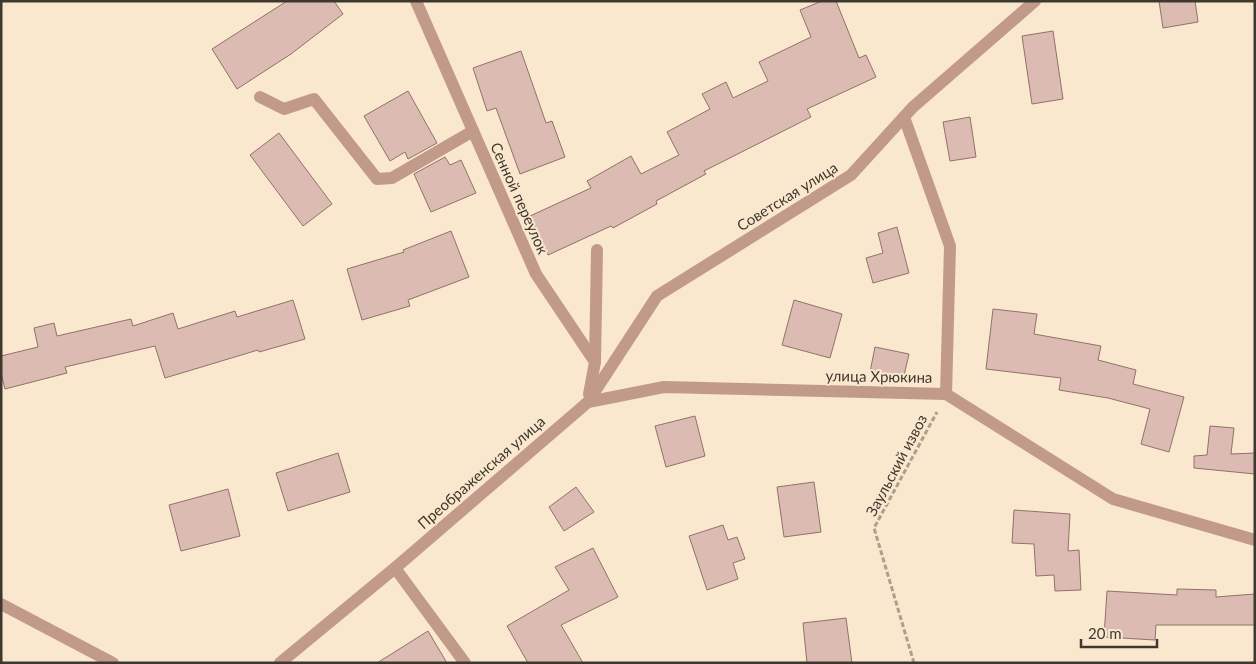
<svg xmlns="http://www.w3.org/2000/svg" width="1256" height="664" viewBox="0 0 1256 664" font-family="Lato,sans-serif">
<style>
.building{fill:#dcbbb2;stroke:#8f7269}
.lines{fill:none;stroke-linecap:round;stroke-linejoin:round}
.path{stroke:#ac9f8c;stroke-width:3;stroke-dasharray:5 2.5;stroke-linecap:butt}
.minor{stroke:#c29a8a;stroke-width:12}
.labels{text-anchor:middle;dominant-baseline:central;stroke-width:4;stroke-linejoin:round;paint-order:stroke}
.street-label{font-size:15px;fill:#3f382e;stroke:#fae8ce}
</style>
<rect width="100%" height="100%" fill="#fae8ce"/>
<g class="building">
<path d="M 287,1 L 334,1 L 343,14 L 291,54 L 237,89 L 212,49 Z"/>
<path d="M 822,1 L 836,1 L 859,58 L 866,55 L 876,77 L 807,109 L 811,117 L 704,171 L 706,174 L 656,201 L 657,204 L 613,228 L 611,226 L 548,255 L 530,216 L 591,188 L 587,181 L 631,156 L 641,174 L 679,155 L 667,132 L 710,109 L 702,94 L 726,82 L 733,98 L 768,81 L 759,62 L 811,37 L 800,10 Z"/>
<path d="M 1159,1 L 1195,1 L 1198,22 L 1163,28 Z"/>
<path d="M 1053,31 L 1063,99 L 1032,104 L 1022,36 Z"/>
<path d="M 521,51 L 546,123 L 552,121 L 565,157 L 520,174 L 496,108 L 487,111 L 473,68 Z"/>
<path d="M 408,91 L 437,143 L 408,159 L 405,152 L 390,161 L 364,116 Z"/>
<path d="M 970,117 L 976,157 L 950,161 L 943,122 Z"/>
<path d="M 279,133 L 332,204 L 303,226 L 250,155 Z"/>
<path d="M 445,157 L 450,165 L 461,160 L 476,193 L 431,212 L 414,174 Z"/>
<path d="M 897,227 L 909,273 L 873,283 L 866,258 L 883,253 L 878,233 Z"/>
<path d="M 451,231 L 469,277 L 408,300 L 410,306 L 362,320 L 347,269 L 404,252 L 403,250 Z"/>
<path d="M 293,300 L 305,339 L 259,352 L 258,350 L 165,378 L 155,346 L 65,367 L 67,373 L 5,389 L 1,373 L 1,356 L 38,347 L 34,328 L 54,323 L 57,336 L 131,319 L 133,326 L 173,313 L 178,329 L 235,311 L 237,317 Z"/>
<path d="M 794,300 L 842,314 L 830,358 L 782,345 Z"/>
<path d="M 993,309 L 1037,314 L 1034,334 L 1101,346 L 1098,360 L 1136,370 L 1133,384 L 1184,397 L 1169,452 L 1141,444 L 1150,409 L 1108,398 L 1059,390 L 1061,378 L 986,369 Z"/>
<path d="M 875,347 L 909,354 L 903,380 L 870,372 Z"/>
<path d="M 695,416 L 705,456 L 666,467 L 655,426 Z"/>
<path d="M 1210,426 L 1234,428 L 1231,454 L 1255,453 L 1255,474 L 1194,468 L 1194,456 L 1207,455 Z"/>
<path d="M 338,453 L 350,492 L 288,511 L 276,473 Z"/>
<path d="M 814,482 L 821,532 L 784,537 L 777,487 Z"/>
<path d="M 576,487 L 594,512 L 564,531 L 549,507 Z"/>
<path d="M 228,489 L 240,536 L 181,551 L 169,505 Z"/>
<path d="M 1014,510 L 1070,514 L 1068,551 L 1079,550 L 1081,590 L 1055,591 L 1054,575 L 1036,576 L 1034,544 L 1012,543 Z"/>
<path d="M 723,525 L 728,540 L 737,537 L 745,559 L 733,563 L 738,579 L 707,590 L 689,536 Z"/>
<path d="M 593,548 L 618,597 L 561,625 L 583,663 L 528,663 L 507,626 L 569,590 L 555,567 Z"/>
<path d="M 1177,589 L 1216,590 L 1216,597 L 1255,594 L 1255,625 L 1156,625 L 1155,640 L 1104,637 L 1107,591 L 1177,595 Z"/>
<path d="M 846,618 L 852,663 L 807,663 L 803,623 Z"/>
<path d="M 428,631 L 447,663 L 377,663 Z"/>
</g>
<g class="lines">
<path class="path" d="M 914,663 L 874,528 L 937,412"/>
<g class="minor">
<path d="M 416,1 L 536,274 L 595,362 L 589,394"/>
<path d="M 260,97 L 284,109 L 314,99 L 377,179 L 392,178 L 473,131"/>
<path d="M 904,117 L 950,246 L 946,394"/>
<path d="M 595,362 L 597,250"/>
<path d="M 588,402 L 664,387 L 946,394 L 1113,499 L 1255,540"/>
<path d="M 395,568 L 465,663"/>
<path d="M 1,604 L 113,663"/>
<path d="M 280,663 L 395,568 L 588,402 L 657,296 L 851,175 L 913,107 L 1035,1"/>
</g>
</g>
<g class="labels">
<g class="street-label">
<text transform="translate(787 196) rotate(-32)">Советская улица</text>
<text transform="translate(520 198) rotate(66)">Сенной переулок</text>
<text transform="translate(879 376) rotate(1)">улица Хрюкина</text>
<text transform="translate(896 465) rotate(-62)">Заульский извоз</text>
<text transform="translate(481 472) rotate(-41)">Преображенская улица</text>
</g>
</g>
<rect width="1256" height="664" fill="none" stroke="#3f382e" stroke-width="5"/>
<path d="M1081 639v8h76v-8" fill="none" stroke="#3f382e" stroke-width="2.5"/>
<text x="1088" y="639" font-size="15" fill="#3f382e" stroke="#fae8ce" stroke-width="4" paint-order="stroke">20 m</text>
</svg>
